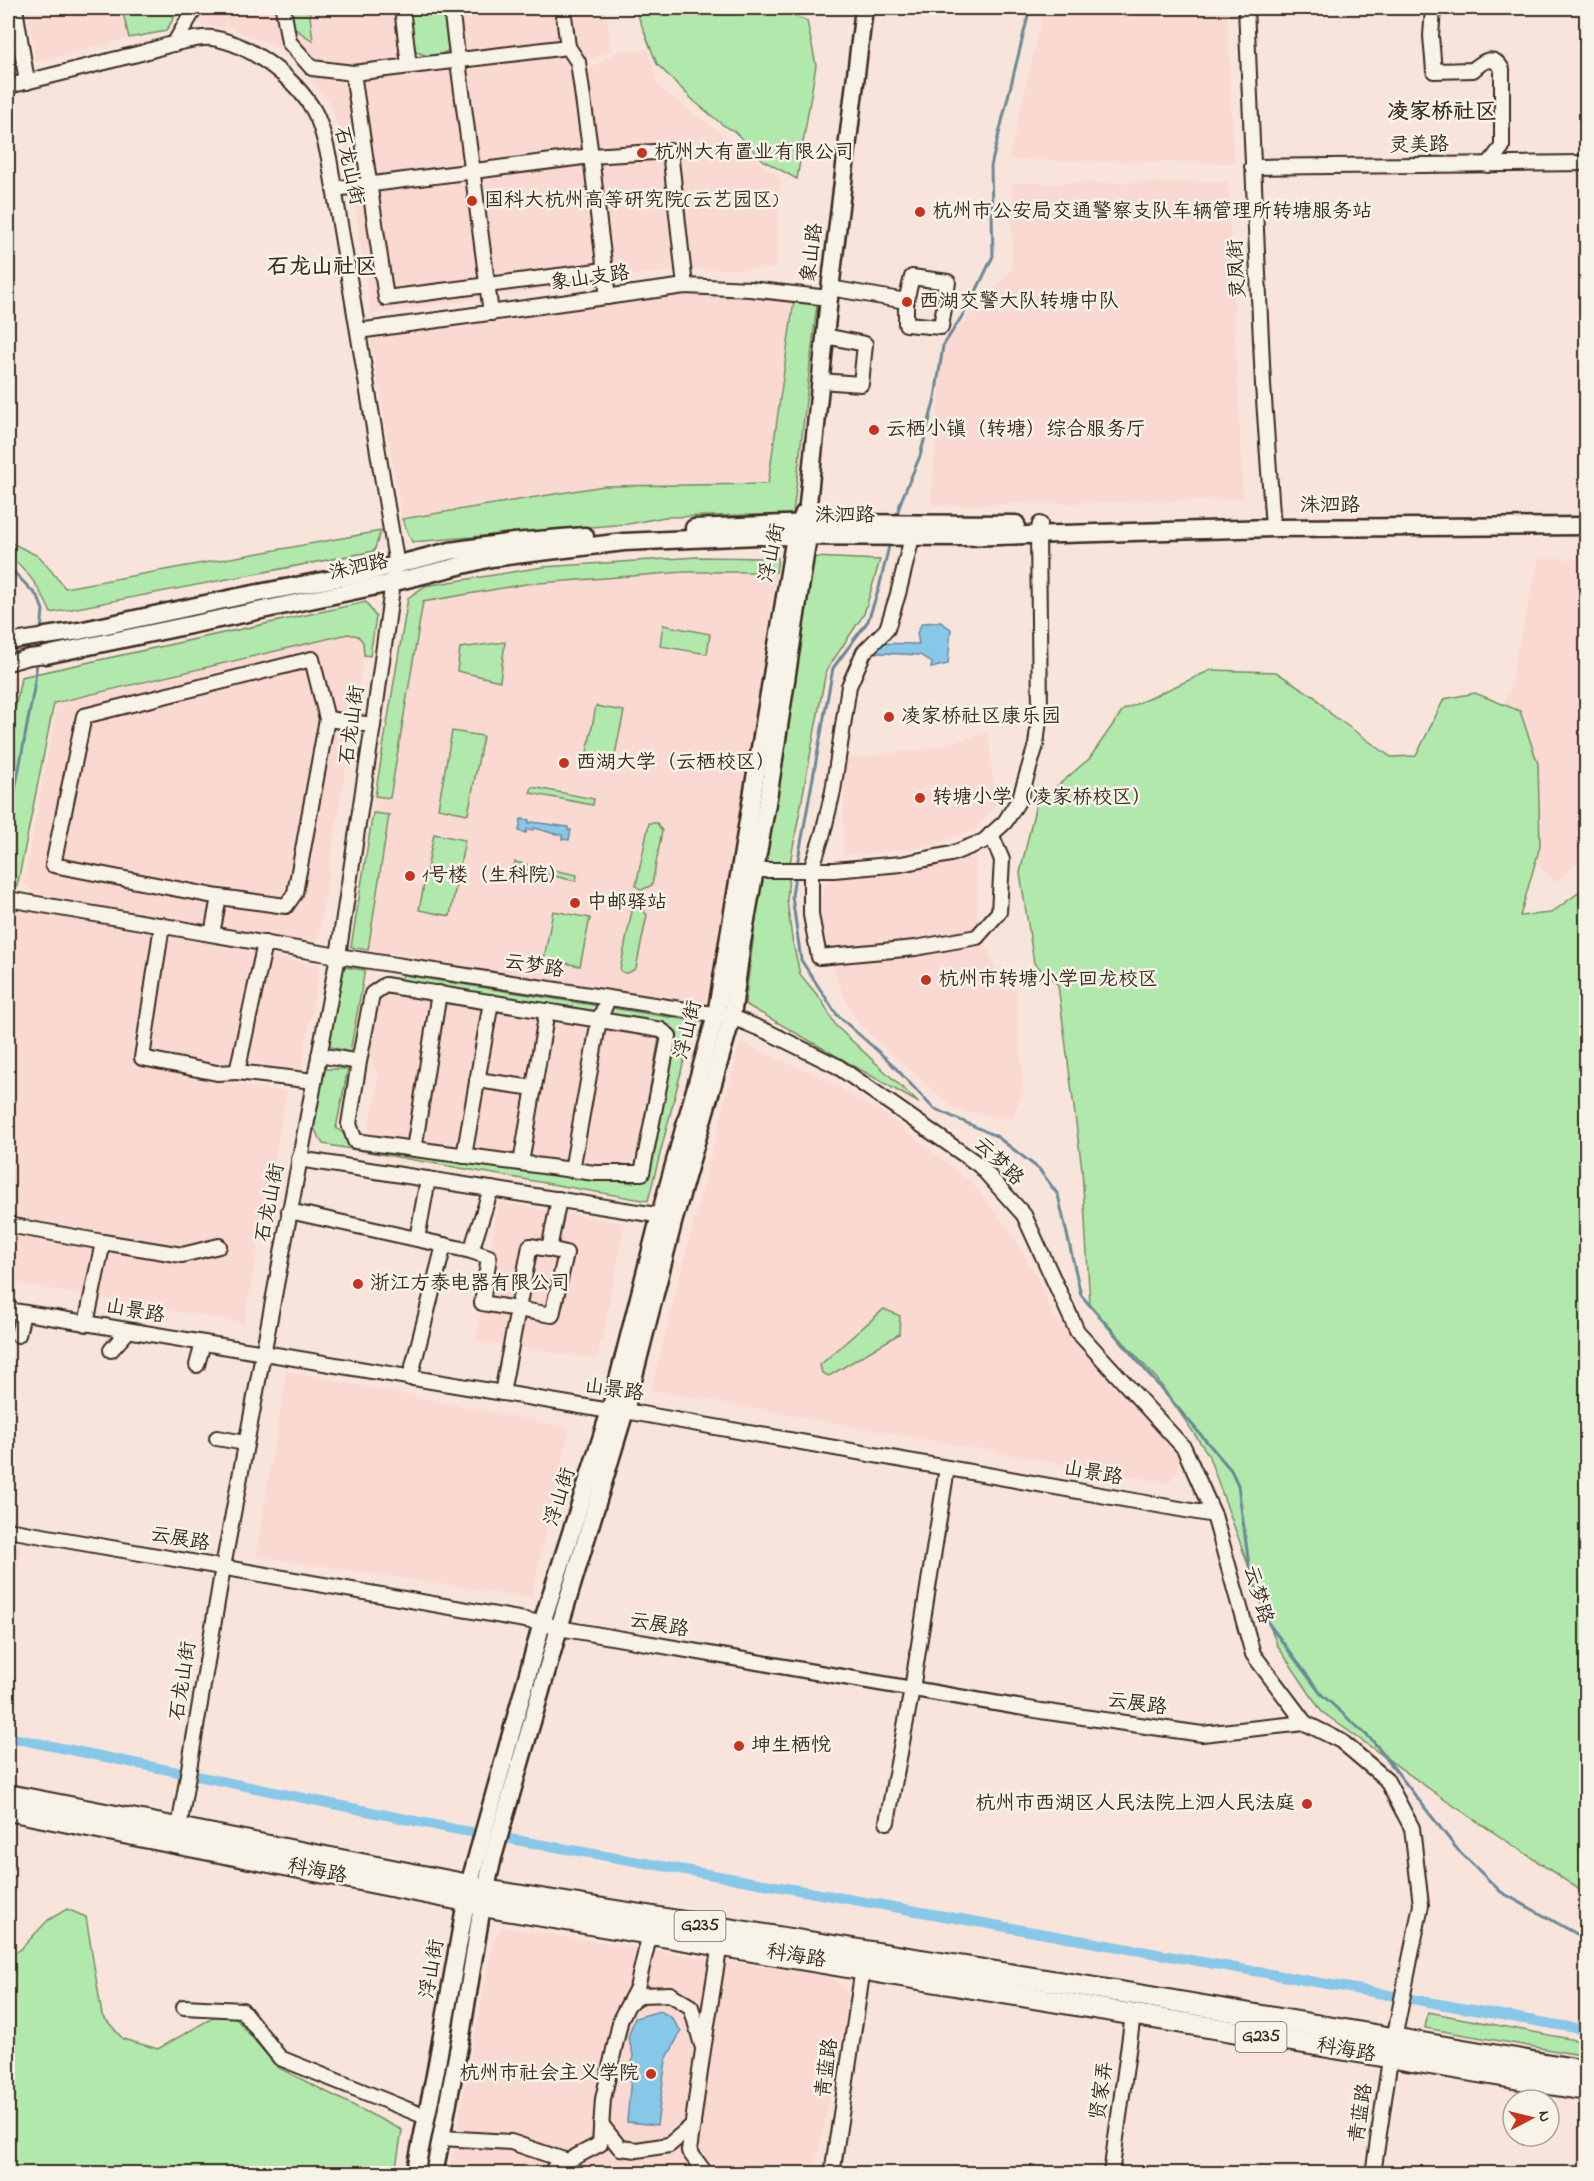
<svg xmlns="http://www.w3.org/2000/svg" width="1594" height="2181" viewBox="0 0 1594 2181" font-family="'Indie Flower','LXGW WenKai TC',sans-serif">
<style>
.built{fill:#fad9d2}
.green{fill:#b1e9ac;stroke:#768a65;stroke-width:1.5}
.water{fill:#87c8e8;stroke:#698997;stroke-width:1.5}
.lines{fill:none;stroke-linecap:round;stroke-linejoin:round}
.stream{stroke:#698997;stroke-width:3}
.canal{stroke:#87c8e8;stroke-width:10}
.minor-casing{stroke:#3b2a1e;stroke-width:18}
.major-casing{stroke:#3b2a1e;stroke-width:21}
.highway-casing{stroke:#3b2a1e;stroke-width:24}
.minor{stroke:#f7f3e8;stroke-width:14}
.major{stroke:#f7f3e8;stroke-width:16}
.highway{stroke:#f7f3e8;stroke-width:20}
.poi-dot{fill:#c8321e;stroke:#f7f3e8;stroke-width:2}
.labels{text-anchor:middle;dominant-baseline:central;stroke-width:5;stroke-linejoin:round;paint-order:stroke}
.shield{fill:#f7f3e8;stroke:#73665b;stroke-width:1.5}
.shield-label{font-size:18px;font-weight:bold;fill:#3b2a1e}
.street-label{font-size:20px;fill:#3b2a1e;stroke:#f7f3e8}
.poi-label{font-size:20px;fill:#3b2a1e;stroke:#f7f3e8;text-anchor:start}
.quarter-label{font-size:22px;font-weight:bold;fill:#3b2a1e;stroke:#f7f3e8}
</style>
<rect width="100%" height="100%" fill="#f9e4db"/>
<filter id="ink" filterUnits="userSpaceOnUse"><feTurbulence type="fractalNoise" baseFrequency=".0167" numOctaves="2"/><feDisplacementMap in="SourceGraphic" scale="12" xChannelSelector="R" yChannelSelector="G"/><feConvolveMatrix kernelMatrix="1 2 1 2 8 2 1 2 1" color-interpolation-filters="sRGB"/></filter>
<g filter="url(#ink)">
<g class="built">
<path d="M 8,8 L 10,8 L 21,70 L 8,73 Z"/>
<path d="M 27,8 L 122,8 L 129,38 L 36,62 Z"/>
<path d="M 205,8 L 607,8 L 606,12 L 611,50 L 590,60 L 573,75 L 598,255 L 590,283 L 371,314 L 346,147 L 329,101 L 301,67 L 273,45 L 229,28 L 197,24 Z"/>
<path d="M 1044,8 L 1227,8 L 1234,163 L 1009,160 Z"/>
<path d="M 649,50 L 657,85 L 781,179 L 776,269 L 692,269 L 606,278 L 581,75 L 617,51 Z"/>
<path d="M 1228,182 L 1243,499 L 931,506 L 943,346 L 1012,269 L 1012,183 Z"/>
<path d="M 688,291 L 794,300 L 769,484 L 604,486 L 402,519 L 370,336 Z"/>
<path d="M 697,557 L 778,558 L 743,804 L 705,1006 L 351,947 L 408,598 L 416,590 L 425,586 L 543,567 Z"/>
<path d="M 1539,558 L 1586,559 L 1586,855 L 1556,882 L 1536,862 L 1538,764 L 1520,711 L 1505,704 Z"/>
<path d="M 348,634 L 358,636 L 363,642 L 364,655 L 317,946 L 42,897 L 23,885 L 57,704 Z"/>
<path d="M 988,733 L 996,805 L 975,829 L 928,847 L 843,856 L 845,759 L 928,749 Z"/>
<path d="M 976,854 L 977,913 L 986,946 L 999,973 L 1014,972 L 1024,1090 L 1012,1119 L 956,1110 L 858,1024 L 840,987 L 825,946 L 817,902 L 830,878 Z"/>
<path d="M 16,909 L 158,935 L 136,1067 L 287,1092 L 244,1323 L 8,1282 L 8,951 Z"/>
<path d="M 166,935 L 320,966 L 300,1073 L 243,1061 L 217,1073 L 142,1058 Z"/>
<path d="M 389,990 L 659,1038 L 638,1155 L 627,1169 L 371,1140 L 369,1122 L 376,1099 L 378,1075 L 369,1053 L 380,998 Z"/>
<path d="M 740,1042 L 823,1078 L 888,1116 L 971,1182 L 1007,1226 L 1037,1277 L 1052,1313 L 1178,1455 L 1178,1471 L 1168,1483 L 651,1390 Z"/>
<path d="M 498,1202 L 625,1223 L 598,1359 L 476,1341 Z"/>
<path d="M 287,1371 L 570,1428 L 531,1598 L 256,1556 Z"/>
<path d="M 8,1544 L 21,1546 L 8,1608 Z"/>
<path d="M 502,1927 L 831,1977 L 842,1985 L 850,1999 L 814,2173 L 450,2174 L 453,2148 L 494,1939 Z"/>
</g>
<g class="green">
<path d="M 122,8 L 180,8 L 166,31 L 129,38 Z"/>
<path d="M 289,8 L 309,8 L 313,41 L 294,28 Z"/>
<path d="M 409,8 L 447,8 L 451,48 C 436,60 429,58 413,50 Z"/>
<path d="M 635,8 L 776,8 L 807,21 L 816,65 L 797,179 L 764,161 L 734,131 L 723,125 L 695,102 L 657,64 Z"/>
<path d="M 794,300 L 817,304 L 793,514 L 665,517 L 628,524 L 412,542 L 402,519 L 604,486 L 768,484 Z"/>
<path d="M 381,531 L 374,551 L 51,613 C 41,590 28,570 8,555 L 8,541 L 40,557 L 65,588 Z"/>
<path d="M 697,557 L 778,558 L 776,572 L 684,572 L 526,584 L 423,602 L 390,798 L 375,796 L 408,598 L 425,586 L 543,567 Z"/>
<path d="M 813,557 L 880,560 L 864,614 L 826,671 L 790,863 L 787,900 L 792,939 L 800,974 L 822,1001 L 836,1026 L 919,1103 L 745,1004 L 761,878 Z"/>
<path d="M 366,602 L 376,617 L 370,656 L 364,655 L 363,642 L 358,636 L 348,634 L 54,703 L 17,887 L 13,891 L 8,891 L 8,749 L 21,677 Z"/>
<path d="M 663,625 L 710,634 L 707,654 L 660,646 Z"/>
<path d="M 505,642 L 500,681 L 457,671 L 460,648 Z"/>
<path d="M 1211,670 L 1276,672 L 1315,697 L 1331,714 L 1391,757 L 1416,756 L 1444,699 L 1475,693 L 1520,711 L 1538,764 L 1540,846 L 1520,916 L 1551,913 L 1581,891 L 1586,882 L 1586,1894 L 1445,1800 L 1322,1712 L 1277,1645 L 1208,1454 L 1157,1379 L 1090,1305 L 1082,1169 L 1058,985 L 1034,963 L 1020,873 L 1036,804 L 1089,759 L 1123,710 Z"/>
<path d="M 596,706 L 624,711 L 614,759 L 587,753 Z"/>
<path d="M 452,731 L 483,736 L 468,814 L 438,808 Z"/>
<path d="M 532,787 L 594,799 L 593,805 L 530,793 Z"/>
<path d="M 373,813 L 389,815 L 368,950 L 351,947 Z"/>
<path d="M 649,823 L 657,823 L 662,831 L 652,885 L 642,890 L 636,886 Z"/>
<path d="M 434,834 L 465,840 L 450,916 L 419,910 Z"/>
<path d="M 515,862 L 577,875 L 576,881 L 514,867 Z"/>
<path d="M 637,906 L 641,907 L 647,915 L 636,968 C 630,972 625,976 620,970 L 631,915 L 633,908 Z"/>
<path d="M 553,911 L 590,918 L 580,966 L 544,959 Z"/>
<path d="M 344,967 L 365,970 L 350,1052 L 328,1046 Z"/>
<path d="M 403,975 L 694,1021 L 648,1201 L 323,1144 L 314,1128 L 324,1069 L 348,1069 L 336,1128 L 359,1144 L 633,1183 L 659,1038 L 395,991 Z"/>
<path d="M 884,1309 L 900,1316 L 899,1334 L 829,1376 L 822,1373 L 820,1365 Z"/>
<path d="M 67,1909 L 86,1917 L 102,2015 L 123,2039 L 158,2049 L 214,2017 L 233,2015 L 277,2067 L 402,2130 L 395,2173 L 8,2173 L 8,1956 L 20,1950 L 48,1920 Z"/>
<path d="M 1428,2012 L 1586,2042 L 1586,2056 L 1425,2028 Z"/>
</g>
<g class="water">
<path d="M 941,622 L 951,629 L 948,664 L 931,668 L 932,663 L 920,655 L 864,652 L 872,643 L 919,644 L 917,633 L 922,623 Z"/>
<path d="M 521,819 L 529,820 L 529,823 L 531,823 L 532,822 L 568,827 L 568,830 L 571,830 L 569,840 L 562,839 L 562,835 C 552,834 544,830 534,828 L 533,830 L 527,829 L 526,833 L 519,831 Z"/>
<path d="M 660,2011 L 671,2017 L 681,2031 L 666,2060 L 657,2125 L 627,2122 L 633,2054 L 628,2037 L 635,2018 Z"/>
</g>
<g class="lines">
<g class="stream">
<path d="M 896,518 L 901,501 L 920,456 L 935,398 L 943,346 L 971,302 L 993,256 L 991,166 L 1030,8"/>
<path d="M 8,566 L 38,597 L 43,610 L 41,631"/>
<path d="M 8,828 L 34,688 L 37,662"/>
<path d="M 797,865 L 833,668 L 868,621 L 879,588 L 890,542"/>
<path d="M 795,875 L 792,896 L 801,960 L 837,1015 L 889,1061 L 933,1108 L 996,1136 L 1039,1169 L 1058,1195 L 1081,1295 L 1231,1470 L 1238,1485 L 1250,1572 L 1269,1624 L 1321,1694 L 1372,1740 L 1457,1849 L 1501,1892 L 1586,1939"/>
</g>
<path class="canal" d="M 8,1737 L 454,1829 L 1586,2030"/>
<defs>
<g id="minor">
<path d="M 15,8 L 27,82"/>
<path d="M 283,8 L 289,42 L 312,68 L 353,73"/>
<path d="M 402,8 L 409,66"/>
<path d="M 451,8 L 491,313"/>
<path d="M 563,8 L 568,47 L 353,73 L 386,298 L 605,270"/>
<path d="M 1246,8 L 1263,385 L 1273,528"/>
<path d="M 1433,9 L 1431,36 L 1434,71 L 1473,70 C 1483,61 1493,54 1502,69 L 1502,147 L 1488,165"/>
<path d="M 174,44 L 195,8"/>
<path d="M 568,47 L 578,62 L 591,156 L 670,151 L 685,286"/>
<path d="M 8,86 C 52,76 96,64 141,53 C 159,48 194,36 212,38 C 249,43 296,79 314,111 C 322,125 325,142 329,158 L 396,560 L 373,725 L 338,956 L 223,1567 L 179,1828"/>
<path d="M 1252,167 L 1586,163"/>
<path d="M 334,189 L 591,156 L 608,297"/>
<path d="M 830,288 L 906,301 L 912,277 L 948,282 L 941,327 L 906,324 L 906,301"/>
<path d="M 358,331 L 685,286 L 750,289 L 829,298"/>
<path d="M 820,381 L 861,384 L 865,344 L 825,336"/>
<path d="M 912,537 L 898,594 L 887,629 L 864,652 L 849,686 L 833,791 L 823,833 L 811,870 L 811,915 L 819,957 L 915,948 L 977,937 L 999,912 L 1002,860 L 991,834"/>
<path d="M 8,642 L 46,636"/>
<path d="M 312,659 L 327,719 L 295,893 L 286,906 L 219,897 L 53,865 L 84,716 Z"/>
<path d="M 8,663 L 29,657 L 46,655"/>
<path d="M 327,719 L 373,725"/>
<path d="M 755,870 L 834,870 L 901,864 L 951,854 L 984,841 L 1005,822 L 1020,798 L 1036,745 L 1040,711 L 1038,534 L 1040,524"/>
<path d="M 8,899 L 338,956 L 732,1017 L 768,1032 L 837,1066 L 979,1165 L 1024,1215 L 1077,1331 L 1184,1448 L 1214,1515 L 1253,1654 L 1305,1723 L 1341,1741 L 1386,1779 L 1412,1828 L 1421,1905 L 1390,2059 L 1373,2174"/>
<path d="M 162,925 L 142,1058 L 217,1073 L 237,1072"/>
<path d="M 212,934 L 219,897"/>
<path d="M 265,943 L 237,1072 L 314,1081"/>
<path d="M 319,1055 L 359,1062 L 372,994 L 385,985 L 661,1030 L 669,1036 L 642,1173 L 595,1173 L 355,1141 L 349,1124 L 359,1062"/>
<path d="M 477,1080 L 534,1088"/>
<path d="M 414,1149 L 439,993"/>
<path d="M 464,1156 L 491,1002"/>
<path d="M 299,1159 L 669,1217"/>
<path d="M 521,1163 L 547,1011"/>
<path d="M 572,1170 L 599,1020 L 608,999"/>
<path d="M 289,1211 L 471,1251 L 489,1257 L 482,1303 L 552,1315 L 566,1253 L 549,1249"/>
<path d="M 8,1225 L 103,1242"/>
<path d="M 417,1239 L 428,1179"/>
<path d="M 471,1251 L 491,1189"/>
<path d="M 8,1310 L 610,1411 L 625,1411 L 1214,1515"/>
<path d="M 86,1324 L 103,1242 L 182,1255 L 219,1246"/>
<path d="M 18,1335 L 23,1313"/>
<path d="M 111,1350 L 128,1331"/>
<path d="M 197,1365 L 203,1343"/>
<path d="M 410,1378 L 444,1245"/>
<path d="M 502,1393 L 530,1246 L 549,1249 L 559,1199"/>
<path d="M 217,1438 L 245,1443"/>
<path d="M 8,1530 L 542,1623 L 559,1628 L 1041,1711 L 1202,1734 L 1305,1723"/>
<path d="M 887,1822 L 912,1689 L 947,1468"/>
<path d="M 630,2002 L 642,1995 L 670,1994 L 691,2007 L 702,2045"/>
<path d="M 184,2007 L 242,2010 L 280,2058 L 426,2117"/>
<path d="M 601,2124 L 620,2148 L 637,2150 L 669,2145 L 693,2125"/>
<path d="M 441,2138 L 511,2142 L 567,2161"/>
<path d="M 553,2174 L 554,2168 L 600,2144 L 603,2099 L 621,2018 L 637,1988 L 650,1933"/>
<path d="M 706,2174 L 689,2151 L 703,2050 L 720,1944"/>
<path d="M 832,2174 L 863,1968"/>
<path d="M 1111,2174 L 1133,2015"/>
</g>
<g id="major">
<path d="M 694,528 L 810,523 L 1016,524"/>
<path d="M 46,636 L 79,631 L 238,597 L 364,573 L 450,551 L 514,542 L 585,536"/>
<path d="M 46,655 L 391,583 L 491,558 L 624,542 L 758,536 L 961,537 L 1273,528 L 1586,526"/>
<path d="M 415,2174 L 435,2075 L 469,1885 L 542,1623 L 610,1411 L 660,1215 L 716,1015 L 795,536 L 804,513"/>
<path d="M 434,2174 L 461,2036 L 482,1906 L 493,1857 L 559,1628 L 625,1411 L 674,1219 L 732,1017 L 742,942 L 769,792 L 810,523 L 808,504 L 829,298 L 864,8"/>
</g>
<g id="highway">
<path d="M 8,1795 L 469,1885 L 485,1890 L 1133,1994 L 1586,2071"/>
<path d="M 8,1810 L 466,1901 L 482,1906 C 851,1964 1218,2032 1586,2090"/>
</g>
</defs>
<use href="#minor" class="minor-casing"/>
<use href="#major" class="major-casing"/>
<use href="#highway" class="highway-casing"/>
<use href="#minor" class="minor"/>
<use href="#major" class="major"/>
<use href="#highway" class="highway"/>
</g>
</g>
<g class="poi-dot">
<circle cx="642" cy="153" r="6"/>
<circle cx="472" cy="201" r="6"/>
<circle cx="920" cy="212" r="6"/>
<circle cx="907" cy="302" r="6"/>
<circle cx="874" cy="430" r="6"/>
<circle cx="889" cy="717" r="6"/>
<circle cx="564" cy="763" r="6"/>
<circle cx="920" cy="798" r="6"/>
<circle cx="410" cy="876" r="6"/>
<circle cx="575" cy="903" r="6"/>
<circle cx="926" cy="980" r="6"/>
<circle cx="358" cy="1284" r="6"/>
<circle cx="739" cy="1746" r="6"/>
<circle cx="1307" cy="1804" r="6"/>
<circle cx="651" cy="2074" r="6"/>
</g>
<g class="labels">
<g class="shield">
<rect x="674.5" y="1911" width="51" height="30" rx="4.5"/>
<rect x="1235.5" y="2022" width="51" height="30" rx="4.5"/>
</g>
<g class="shield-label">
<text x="700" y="1926">G235</text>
<text x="1261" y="2037">G235</text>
</g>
<g class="street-label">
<text transform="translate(1419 146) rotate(-1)">灵美路</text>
<text transform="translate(348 166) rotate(78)">石龙山街</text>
<text transform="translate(813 253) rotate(-83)">象山路</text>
<text transform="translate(1238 269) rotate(-93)">灵凤街</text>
<text transform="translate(590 279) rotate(-8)">象山支路</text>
<text x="1330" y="506">洙泗路</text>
<text x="845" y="516">洙泗路</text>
<text transform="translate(773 553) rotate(-78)">浮山街</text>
<text transform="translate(359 568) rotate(-12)">洙泗路</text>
<text transform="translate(353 725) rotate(-82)">石龙山街</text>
<text transform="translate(534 967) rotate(9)">云梦路</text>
<text transform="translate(689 1030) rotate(-76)">浮山街</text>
<text transform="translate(998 1162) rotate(44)">云梦路</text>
<text transform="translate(271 1203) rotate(-79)">石龙山街</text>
<text transform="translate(135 1312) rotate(10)">山景路</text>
<text transform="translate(614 1391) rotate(8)">山景路</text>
<text transform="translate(1093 1474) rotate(10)">山景路</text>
<text transform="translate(561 1497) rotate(-72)">浮山街</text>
<text transform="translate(180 1540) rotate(10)">云展路</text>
<text transform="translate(1257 1595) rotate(74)">云梦路</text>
<text transform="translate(659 1626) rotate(10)">云展路</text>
<text transform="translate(184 1681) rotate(-81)">石龙山街</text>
<text transform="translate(1137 1705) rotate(8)">云展路</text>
<text transform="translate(317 1872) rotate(11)">科海路</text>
<text transform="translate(796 1957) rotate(9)">科海路</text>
<text transform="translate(433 1969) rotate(-80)">浮山街</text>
<text transform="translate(1346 2051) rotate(10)">科海路</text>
<text transform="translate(828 2068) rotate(-82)">青蓝路</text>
<text transform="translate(1103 2091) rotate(-82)">贤家弄</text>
<text transform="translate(1362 2113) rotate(-81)">青蓝路</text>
</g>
<g class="poi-label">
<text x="654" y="153">杭州大有置业有限公司</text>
<text x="484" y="201">国科大杭州高等研究院(云艺园区)</text>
<text x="932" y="212">杭州市公安局交通警察支队车辆管理所转塘服务站</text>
<text x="919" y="302">西湖交警大队转塘中队</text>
<text x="886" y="430">云栖小镇（转塘）综合服务厅</text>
<text x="901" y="717">凌家桥社区康乐园</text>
<text x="576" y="763">西湖大学（云栖校区）</text>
<text x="932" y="798">转塘小学（凌家桥校区）</text>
<text x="422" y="876">1号楼（生科院）</text>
<text x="587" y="903">中邮驿站</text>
<text x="938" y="980">杭州市转塘小学回龙校区</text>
<text x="370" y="1284">浙江方泰电器有限公司</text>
<text x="751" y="1746">坤生栖悦</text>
<text x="1295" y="1804" text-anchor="end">杭州市西湖区人民法院上泗人民法庭</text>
<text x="639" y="2074" text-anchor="end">杭州市社会主义学院</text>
</g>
<g class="quarter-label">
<text x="1442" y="113">凌家桥社区</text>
<text x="322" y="268">石龙山社区</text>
</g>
</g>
<rect width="1594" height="2181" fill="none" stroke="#f7f3e8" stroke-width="30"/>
<rect x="15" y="15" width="1564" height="2151" fill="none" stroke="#3b2a1e" stroke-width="2" filter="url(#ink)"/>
<g transform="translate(1531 2118) rotate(83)"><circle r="28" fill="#f7f3e8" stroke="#aca397" stroke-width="1.5"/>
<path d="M0-4.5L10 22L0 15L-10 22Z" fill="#c8321e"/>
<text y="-9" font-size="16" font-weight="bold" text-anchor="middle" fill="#3b2a1e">N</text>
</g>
</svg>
